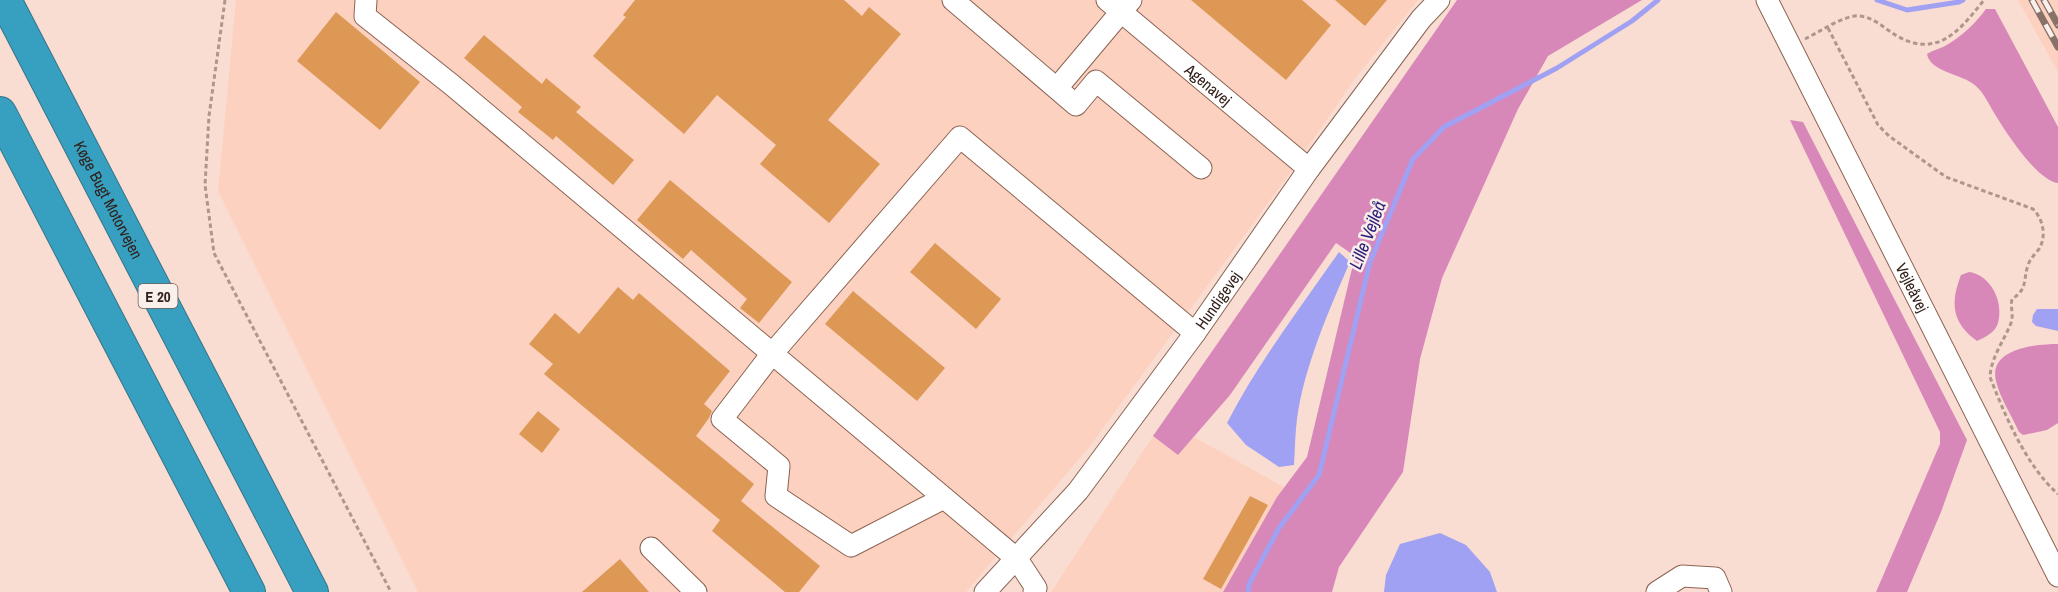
<svg xmlns="http://www.w3.org/2000/svg" width="2058" height="592" viewBox="0 0 2058 592" font-family="'Archivo Narrow',sans-serif">
<style>
.built{fill:#fcd1c0}
.forest{fill:#d887b9}
.water{fill:#a0a1f2}
.lines{fill:none;stroke-linecap:round;stroke-linejoin:round}
.stream{stroke:#a0a1f2;stroke-width:5}
.building{fill:#dd9856}
.minor-casing{stroke:#8b6352;stroke-width:23}
.highway-casing{stroke:#357487;stroke-width:34}
.path{stroke:#af968d;stroke-width:3;stroke-dasharray:4.5 3;stroke-linecap:butt}
.minor{stroke:#fff;stroke-width:21}
.highway{stroke:#37a0c1;stroke-width:32}
.rail-casing{stroke:#877168;stroke-width:7}
.rail{stroke:#f9efeb;stroke-width:4.5;stroke-dasharray:14;stroke-linecap:butt}
.labels{text-anchor:middle;dominant-baseline:central;stroke-width:5;stroke-linejoin:round;paint-order:stroke}
.shield{fill:#f9efeb;stroke:#6e5f59;stroke-width:1.5}
.shield-label{font-size:15px;font-weight:bold;fill:#32211a}
.street-label{font-size:16px;fill:#32211a;stroke:#f9efeb}
.water-label{font-size:18px;font-style:italic;fill:#2f1e7a;stroke:#f9efeb}
</style>
<rect width="100%" height="100%" fill="#faddd2"/>
<g class="built">
<path d="M 236,0 L 1418,0 L 1357,76 L 1285,180 L 1090,446 L 966,592 L 418,592 L 218,191 Z"/>
<path d="M 2018,0 L 2058,0 L 2058,72 Z"/>
<path d="M 1153,436 L 1178,454 L 1194,437 L 1284,487 L 1223,592 L 1051,592 Z"/>
</g>
<g class="forest">
<path d="M 1457,0 L 1642,0 L 1548,56 L 1518,109 L 1442,278 L 1420,359 L 1403,472 L 1339,567 L 1332,592 L 1223,592 L 1277,497 L 1307,457 L 1355,256 L 1336,243 L 1230,395 L 1178,455 L 1153,436 Z"/>
<path d="M 1986,9 L 1995,9 L 2058,127 L 2058,183 C 2037,180 2007,134 1996,116 C 1989,105 1983,90 1972,83 C 1959,74 1930,71 1927,54 C 1933,50 1939,49 1945,46 C 1961,37 1975,24 1986,9 Z"/>
<path d="M 1790,120 L 1803,122 L 1967,440 L 1941,512 L 1907,592 L 1876,592 L 1940,444 L 1940,432 Z"/>
<path d="M 1969,272 C 1991,275 2004,302 1998,323 C 1995,333 1985,337 1977,341 C 1952,323 1950,303 1961,275 Z"/>
<path d="M 2058,344 L 2058,423 L 2047,430 L 2023,435 L 2019,432 C 2012,416 2000,398 1996,381 C 1988,348 2037,344 2058,344 Z"/>
</g>
<g class="water">
<path d="M 1339,252 L 1350,262 C 1329,310 1304,367 1297,419 C 1295,434 1295,450 1294,465 L 1279,467 L 1246,445 L 1227,423 C 1258,363 1300,308 1339,252 Z"/>
<path d="M 2037,309 L 2058,309 L 2058,331 L 2036,326 L 2032,322 L 2033,315 Z"/>
<path d="M 1440,533 L 1466,545 L 1490,572 L 1497,592 L 1384,592 L 1386,575 L 1400,544 Z"/>
</g>
<g class="lines">
<g class="stream">
<path d="M 1877,0 L 1907,10 L 1959,2 L 1963,0"/>
<path d="M 1248,592 L 1249,584 L 1279,528 L 1319,475 L 1370,262 L 1413,159 L 1444,127 L 1557,68 L 1632,21 L 1658,0"/>
</g>
</g>
<g class="building">
<path d="M 635,0 L 844,0 L 862,16 L 869,7 L 901,34 L 828,120 L 880,164 L 829,223 L 760,164 L 776,145 L 717,95 L 684,134 L 593,56 L 626,17 L 623,15 Z"/>
<path d="M 1191,0 L 1302,0 L 1331,25 L 1286,80 Z"/>
<path d="M 1335,0 L 1387,0 L 1365,26 Z"/>
<path d="M 336,12 L 420,82 L 380,130 L 297,61 Z"/>
<path d="M 484,35 L 542,84 L 546,78 L 581,107 L 576,112 L 634,160 L 613,185 L 556,136 L 553,140 L 518,112 L 522,107 L 464,58 Z"/>
<path d="M 670,180 L 792,282 L 759,323 L 740,308 L 747,299 L 691,250 L 683,259 L 637,220 Z"/>
<path d="M 935,243 L 1001,299 L 976,329 L 910,272 Z"/>
<path d="M 618,287 L 633,300 L 639,293 L 730,371 L 704,404 L 712,411 L 709,418 L 696,436 L 754,484 L 741,501 L 820,566 L 799,592 L 785,592 L 712,531 L 720,520 L 544,374 L 553,364 L 529,344 L 555,313 L 579,334 Z"/>
<path d="M 853,291 L 945,368 L 917,401 L 825,324 Z"/>
<path d="M 538,411 L 560,429 L 542,453 L 519,434 Z"/>
<path d="M 1250,496 L 1268,505 L 1221,589 L 1203,579 Z"/>
<path d="M 620,559 L 649,592 L 582,592 Z"/>
</g>
<g class="lines">
<defs>
<g id="minor">
<path d="M 366,0 L 365,16 L 452,85 L 1017,559 L 1036,588 L 1034,592"/>
<path d="M 953,0 L 1076,105 L 1096,81 L 1201,168"/>
<path id="s1" d="M 1107,0 L 1309,169"/>
<path id="s2" d="M 1767,0 L 2058,576"/>
<path d="M 1057,88 L 1131,0"/>
<path d="M 944,498 L 851,546 L 776,496 L 779,466 L 722,419 L 771,355 L 960,137 L 1195,333"/>
<path d="M 651,548 L 696,592"/>
<path id="s3" d="M 985,592 L 1078,491 L 1195,333 L 1309,169 L 1421,19 L 1439,0"/>
<path d="M 1657,592 L 1682,576 L 1715,578 L 1721,592"/>
</g>
<g id="highway">
<path id="s4" d="M 5,0 L 312,592"/>
<path d="M 0,113 L 249,592"/>
</g>
</defs>
<use href="#minor" class="minor-casing"/>
<use href="#highway" class="highway-casing"/>
<g class="path">
<path d="M 225,0 L 209,116 L 205,185 L 214,253 L 391,592"/>
<path d="M 1828,28 L 1878,125 L 1889,136 L 1946,177 L 2033,209 C 2043,219 2047,236 2039,249 C 2035,254 2030,259 2028,265 C 2023,280 2028,289 2012,299 C 2010,307 2014,315 2011,323 C 2004,341 1991,357 1990,377 C 2005,416 2027,467 2058,494"/>
<path d="M 1805,39 C 1819,32 1846,14 1860,16 C 1875,18 1885,29 1897,36 C 1938,59 1960,30 1984,0"/>
</g>
<use href="#minor" class="minor"/>
<use href="#highway" class="highway"/>
<defs>
<g id="rail">
<path d="M 2032,0 L 2058,47"/>
<path d="M 2044,0 L 2058,25"/>
</g>
</defs>
<use href="#rail" class="rail-casing"/>
<use href="#rail" class="rail"/>
</g>
<g class="labels">
<rect class="shield" x="138.5" y="284" width="39" height="24" rx="4.5"/>
<g class="shield-label">
<text x="158" y="296">E 20</text>
</g>
<g class="street-label">
<text stroke="none"><textPath href="#s1" startOffset="132">Agenavej</textPath></text>
<text stroke="none"><textPath href="#s4" startOffset="225">Køge Bugt Motorvejen</textPath></text>
<text stroke="none"><textPath href="#s2" startOffset="322">Vejleåvej</textPath></text>
<text stroke="none"><textPath href="#s3" startOffset="374">Hundigevej</textPath></text>
</g>
<g class="water-label">
<text transform="translate(1367 235) rotate(-69)">Lille Vejleå</text>
</g>
</g>
</svg>
